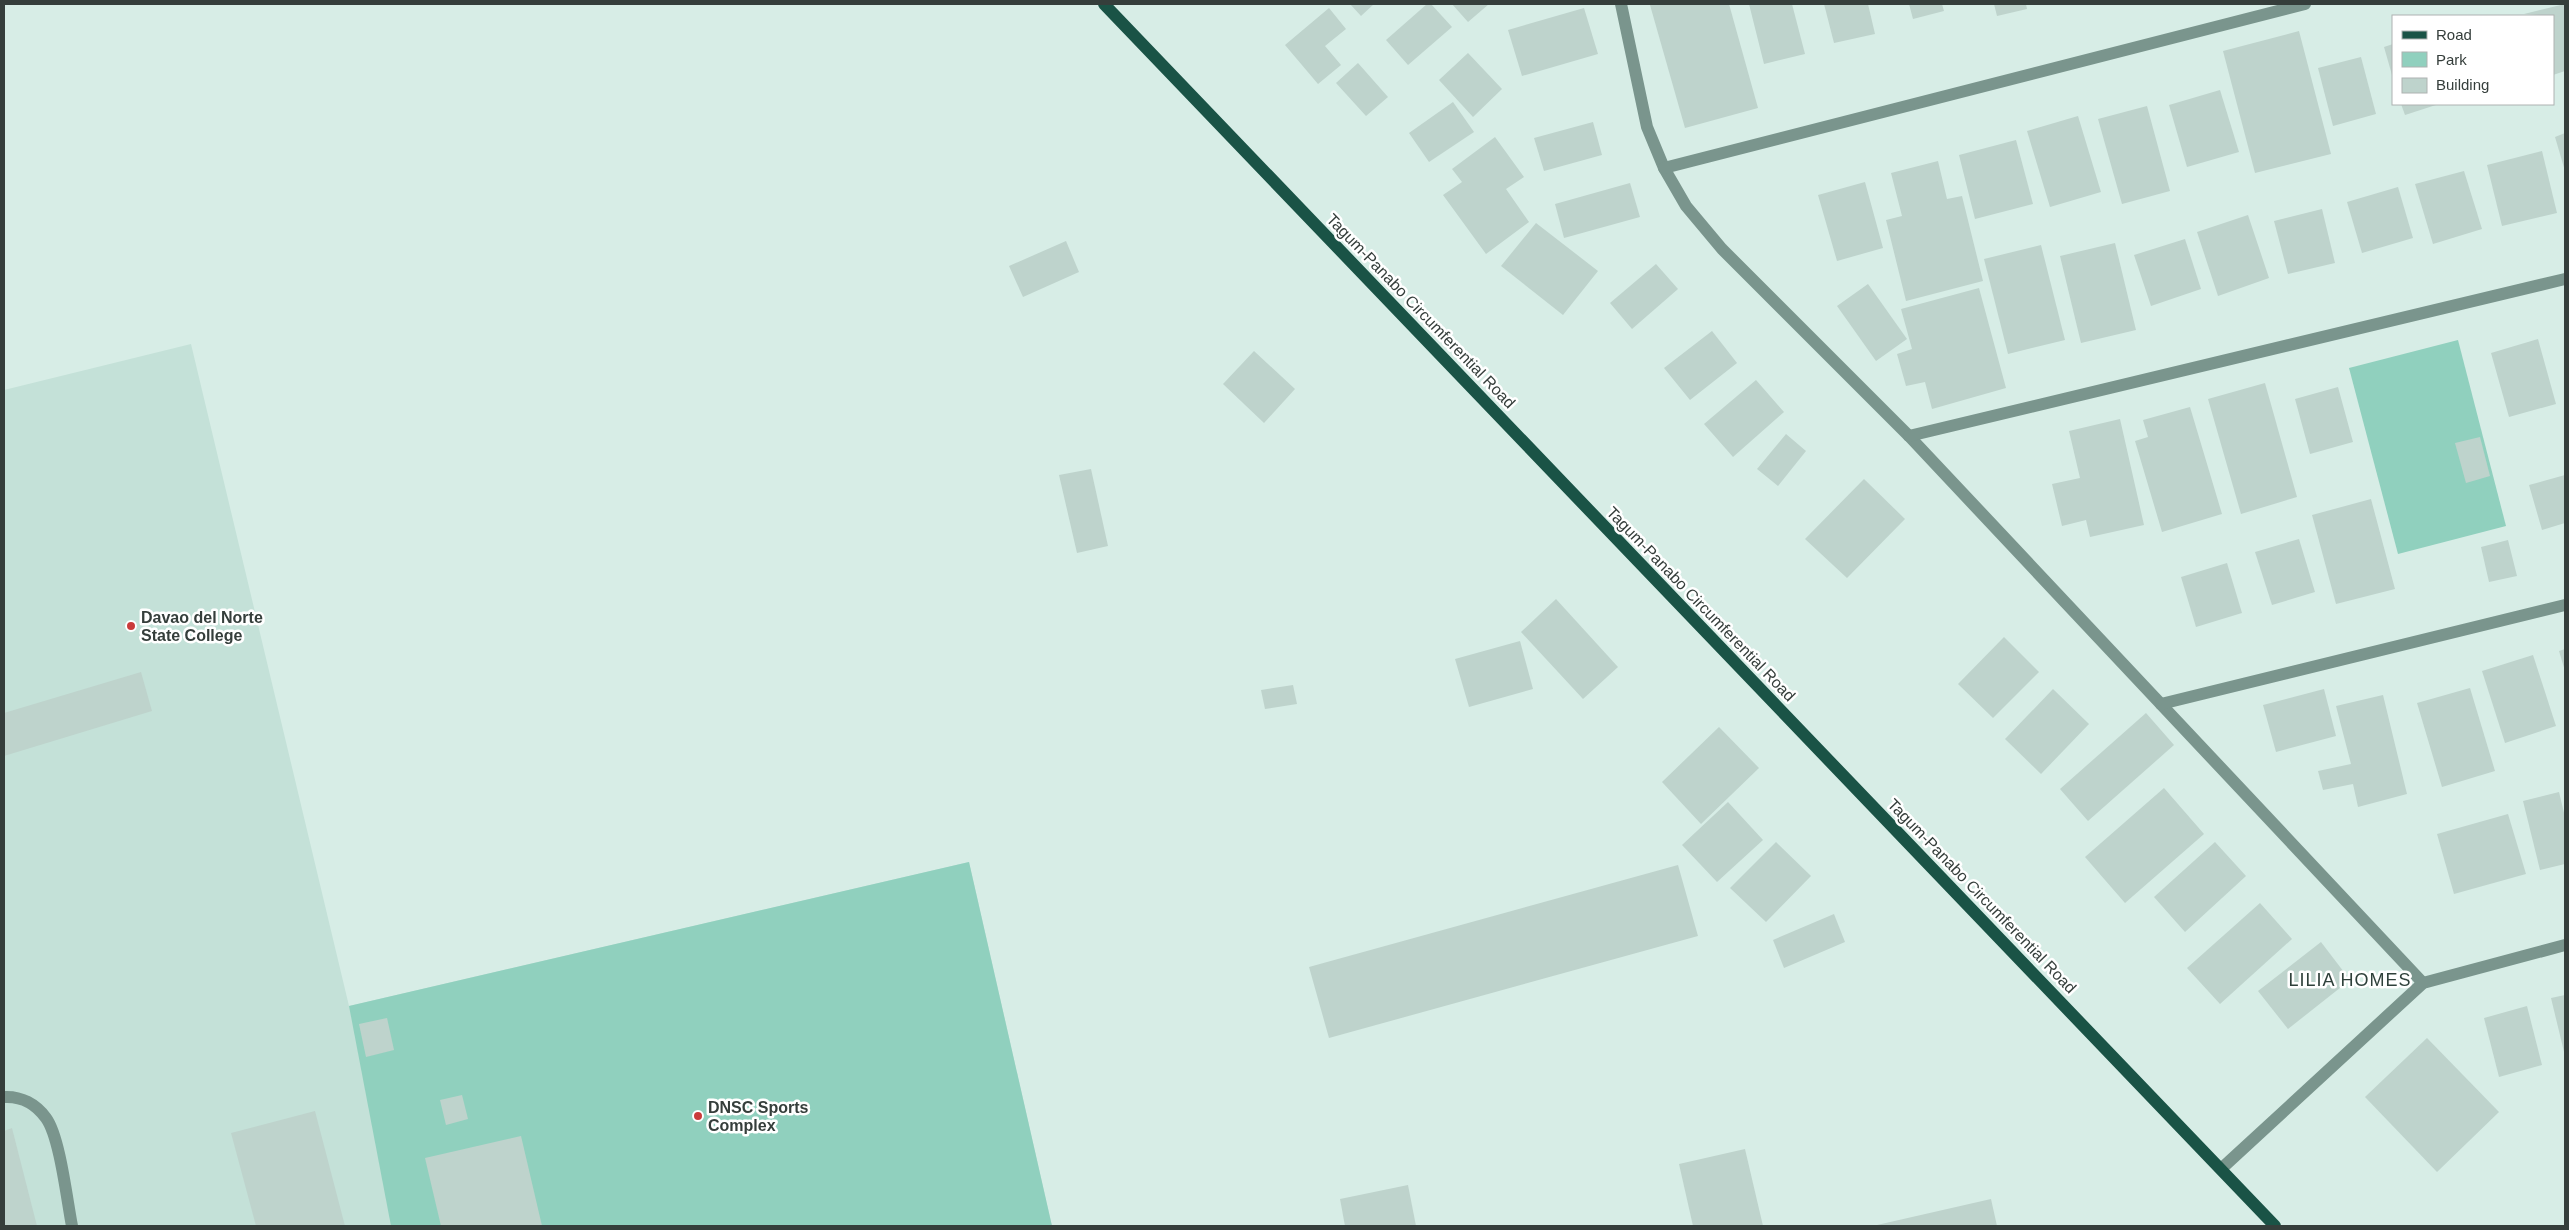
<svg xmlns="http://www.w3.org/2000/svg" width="2569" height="1230" viewBox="0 0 2569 1230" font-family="Arial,sans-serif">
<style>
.built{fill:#c4e1d8}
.green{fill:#90d0be}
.building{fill:#bed3cc}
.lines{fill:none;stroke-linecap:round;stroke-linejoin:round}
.minor{stroke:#7a958d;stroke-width:12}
.major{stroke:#1a5346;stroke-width:12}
.poi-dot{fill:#ca3b3b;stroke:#fff;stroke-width:2}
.labels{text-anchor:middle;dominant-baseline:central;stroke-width:5;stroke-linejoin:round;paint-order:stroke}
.street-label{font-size:16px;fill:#353e3b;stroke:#fff}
.poi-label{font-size:16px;font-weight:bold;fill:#353e3b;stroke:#fff;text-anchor:start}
.neighbourhood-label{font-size:18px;letter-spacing:1px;fill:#2f413b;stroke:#fff}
</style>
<rect width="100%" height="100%" fill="#d7ede6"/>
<path class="built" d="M 191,344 L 349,1006 L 969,862 L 1052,1226 L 4,1226 L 4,390 Z"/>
<g class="green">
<path d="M 2458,340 L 2506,526 L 2398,554 L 2349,368 Z"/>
<path d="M 969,862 L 1052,1226 L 391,1226 L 349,1006 Z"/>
</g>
<g class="building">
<path d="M 1350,4 L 1374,4 L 1361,16 Z"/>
<path d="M 1427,4 L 1431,4 L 1452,27 L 1408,65 L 1386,40 Z"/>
<path d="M 1452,4 L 1489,4 L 1468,22 Z"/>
<path d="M 1654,4 L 1729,4 L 1758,108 L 1685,128 L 1650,5 Z"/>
<path d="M 1749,4 L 1792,4 L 1805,54 L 1764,64 Z"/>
<path d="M 1824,4 L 1868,4 L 1875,34 L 1834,43 Z"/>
<path d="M 1909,4 L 1942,4 L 1944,11 L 1913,19 Z"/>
<path d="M 1994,4 L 2026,4 L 2027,9 L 1997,16 Z"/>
<path d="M 2565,4 L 2565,71 L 2553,75 L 2553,16 L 2524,14 Z"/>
<path d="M 1329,8 L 1346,29 L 1325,46 L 1341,65 L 1318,84 L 1285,45 Z"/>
<path d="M 1584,8 L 1598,54 L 1522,76 L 1508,30 Z"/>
<path d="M 2299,31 L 2331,154 L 2255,173 L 2223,51 Z"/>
<path d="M 2393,44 L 2393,74 L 2392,75 L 2384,47 Z"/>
<path d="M 1468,53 L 1502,89 L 1473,117 L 1439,80 Z"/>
<path d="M 2361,57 L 2376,114 L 2333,126 L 2318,68 Z"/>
<path d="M 1358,63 L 1388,97 L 1366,116 L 1336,83 Z"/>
<path d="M 2220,90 L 2239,152 L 2187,167 L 2169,105 Z"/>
<path d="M 1453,102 L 1474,132 L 1429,162 L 1409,133 Z"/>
<path d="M 2401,104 L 2439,104 L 2405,115 Z"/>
<path d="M 2147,106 L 2170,191 L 2122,204 L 2098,119 Z"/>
<path d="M 2078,116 L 2101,192 L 2050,207 L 2027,131 Z"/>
<path d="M 1593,122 L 1602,155 L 1544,171 L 1534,138 Z"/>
<path d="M 2565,133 L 2565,171 L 2555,137 Z"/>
<path d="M 1495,137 L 1524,177 L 1506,189 L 1529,222 L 1486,254 L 1443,195 L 1462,182 L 1452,169 Z"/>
<path d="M 2016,140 L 2033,204 L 1975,219 L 1959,155 Z"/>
<path d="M 2542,151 L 2557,213 L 2502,226 L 2487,165 Z"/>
<path d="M 1938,161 L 1947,199 L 1962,196 L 1983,281 L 1906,301 L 1886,220 L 1902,216 L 1891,173 Z"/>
<path d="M 2464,171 L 2482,229 L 2433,244 L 2415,184 Z"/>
<path d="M 1865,182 L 1883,248 L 1837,261 L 1818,195 Z"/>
<path d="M 1630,183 L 1640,217 L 1564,238 L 1555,204 Z"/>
<path d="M 2398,187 L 2413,238 L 2362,253 L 2347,202 Z"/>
<path d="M 2322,209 L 2335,263 L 2288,274 L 2274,221 Z"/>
<path d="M 2248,215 L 2269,278 L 2218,296 L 2197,232 Z"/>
<path d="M 1536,223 L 1598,271 L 1563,315 L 1501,266 Z"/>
<path d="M 2185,239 L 2201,289 L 2151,306 L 2134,255 Z"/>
<path d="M 1066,241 L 1079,272 L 1023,297 L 1009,266 Z"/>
<path d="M 2115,243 L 2136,330 L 2081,343 L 2060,256 Z"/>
<path d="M 2041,245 L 2065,340 L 2008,354 L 1984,259 Z"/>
<path d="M 1656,264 L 1678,289 L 1632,329 L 1610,303 Z"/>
<path d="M 1868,284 L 1907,339 L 1876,361 L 1837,306 Z"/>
<path d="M 1979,288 L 2006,388 L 1932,409 L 1925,382 L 1906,386 L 1897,354 L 1912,349 L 1901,309 Z"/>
<path d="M 1712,331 L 1737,363 L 1690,400 L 1664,368 Z"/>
<path d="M 2538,339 L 2556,404 L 2509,417 L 2491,353 Z"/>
<path d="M 1254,351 L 1295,389 L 1264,423 L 1223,384 Z"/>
<path d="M 1756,380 L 1784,412 L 1733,457 L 1704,424 Z"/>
<path d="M 2265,383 L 2297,497 L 2241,514 L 2208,399 Z"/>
<path d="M 2338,387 L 2353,442 L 2310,454 L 2295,399 Z"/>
<path d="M 2190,407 L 2222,514 L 2162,532 L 2135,441 L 2148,437 L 2143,420 Z"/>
<path d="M 2120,419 L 2144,525 L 2090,537 L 2086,520 L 2062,526 L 2052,484 L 2080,478 L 2069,431 Z"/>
<path d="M 1786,434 L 1806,451 L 1778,486 L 1757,469 Z"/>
<path d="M 2480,437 L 2490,476 L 2466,483 L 2455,443 Z"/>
<path d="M 1091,469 L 1108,546 L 1077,553 L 1059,475 Z"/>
<path d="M 2565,475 L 2565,523 L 2542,530 L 2529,485 Z"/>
<path d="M 1864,479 L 1905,519 L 1847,578 L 1805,539 Z"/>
<path d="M 2371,499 L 2395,589 L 2336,604 L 2312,515 Z"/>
<path d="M 2299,539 L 2315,592 L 2272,605 L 2255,552 Z"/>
<path d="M 2508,540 L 2517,576 L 2489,582 L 2481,547 Z"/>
<path d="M 2227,563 L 2242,613 L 2196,627 L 2181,577 Z"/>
<path d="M 1556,599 L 1618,667 L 1583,699 L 1521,632 Z"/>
<path d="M 2004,637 L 2039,672 L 1993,718 L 1958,684 Z"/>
<path d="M 1520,641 L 1533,689 L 1469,707 L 1455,659 Z"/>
<path d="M 2565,649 L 2565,671 L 2559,651 Z"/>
<path d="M 2533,655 L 2556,726 L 2505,743 L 2482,671 Z"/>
<path d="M 141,672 L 152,711 L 4,756 L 4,713 Z"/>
<path d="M 1293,685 L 1297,704 L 1265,709 L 1261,690 Z"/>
<path d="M 2470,688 L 2495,771 L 2442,787 L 2417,703 Z"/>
<path d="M 2053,689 L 2089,724 L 2041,774 L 2005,739 Z"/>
<path d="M 2324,689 L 2336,736 L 2276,752 L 2263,705 Z"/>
<path d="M 2383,695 L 2407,794 L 2358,807 L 2353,784 L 2323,790 L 2318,771 L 2351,764 L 2336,706 Z"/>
<path d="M 2146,713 L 2174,745 L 2088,821 L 2060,789 Z"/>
<path d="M 1719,727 L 1759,768 L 1701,824 L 1662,782 Z"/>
<path d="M 2164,788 L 2204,834 L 2125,903 L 2085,857 Z"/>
<path d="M 2559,792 L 2565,817 L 2565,864 L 2540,870 L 2523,801 Z"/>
<path d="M 1728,802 L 1763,840 L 1717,882 L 1682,845 Z"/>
<path d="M 2508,814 L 2526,874 L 2454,894 L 2437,834 Z"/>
<path d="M 1776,842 L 1811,876 L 1766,922 L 1730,888 Z"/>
<path d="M 2215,842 L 2246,876 L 2185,932 L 2154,897 Z"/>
<path d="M 1678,865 L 1698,936 L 1329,1038 L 1309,967 Z"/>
<path d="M 2260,903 L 2292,939 L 2220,1004 L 2187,968 Z"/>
<path d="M 1834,914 L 1845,942 L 1784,968 L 1773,940 Z"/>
<path d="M 2321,942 L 2350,980 L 2288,1029 L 2258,991 Z"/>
<path d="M 2565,995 L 2565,1056 L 2551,998 Z"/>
<path d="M 2527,1006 L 2542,1065 L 2499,1077 L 2484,1018 Z"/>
<path d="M 387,1018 L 394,1050 L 366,1057 L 359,1024 Z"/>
<path d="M 2427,1038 L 2499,1112 L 2437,1172 L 2365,1097 Z"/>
<path d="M 462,1095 L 468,1119 L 446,1125 L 440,1100 Z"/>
<path d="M 315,1111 L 345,1226 L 256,1226 L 231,1133 Z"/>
<path d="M 12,1128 L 37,1226 L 4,1226 L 4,1131 Z"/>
<path d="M 521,1136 L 542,1226 L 441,1226 L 425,1158 Z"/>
<path d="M 1745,1149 L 1763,1226 L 1693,1226 L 1679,1164 Z"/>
<path d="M 1408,1185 L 1416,1226 L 1345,1226 L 1340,1199 Z"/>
<path d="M 1991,1199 L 1997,1226 L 1877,1226 L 1877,1225 Z"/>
</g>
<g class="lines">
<g class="minor">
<path d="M 1621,4 L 1647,127 L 1664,168 L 1686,206 L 1722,249 L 1909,436 L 2423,983"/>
<path d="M 1664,168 L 2305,4"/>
<path d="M 1909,436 L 2565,279"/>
<path d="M 2161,704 L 2565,605"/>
<path d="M 4,1097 C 21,1096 36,1104 46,1118 C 60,1137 67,1201 72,1226"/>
<path d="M 2221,1169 L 2423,983 L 2565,945"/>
</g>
<path class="major" d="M 1104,4 L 2275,1226"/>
</g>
<g class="poi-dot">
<circle cx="131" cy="626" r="5"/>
<circle cx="698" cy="1116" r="5"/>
</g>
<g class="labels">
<g class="street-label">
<text transform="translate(1421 311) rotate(46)">Tagum-Panabo Circumferential Road</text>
<text transform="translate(1701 604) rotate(46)">Tagum-Panabo Circumferential Road</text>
<text transform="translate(1982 896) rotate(46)">Tagum-Panabo Circumferential Road</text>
</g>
<g class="poi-label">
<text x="141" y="617">Davao del Norte<tspan x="141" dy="18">State College</tspan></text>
<text x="708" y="1107">DNSC Sports<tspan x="708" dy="18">Complex</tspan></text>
</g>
<g class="neighbourhood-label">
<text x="2350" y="980">LILIA HOMES</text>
</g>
</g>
<rect width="2569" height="1230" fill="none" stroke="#353e3b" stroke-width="10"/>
<rect x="2392" y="15" width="162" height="90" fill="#ffffff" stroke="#aeb2b1"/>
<rect x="2402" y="31" width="25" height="8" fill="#1a5346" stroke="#aeb2b1"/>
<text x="2436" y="40" font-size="15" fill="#353e3b">Road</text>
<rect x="2402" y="52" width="25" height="15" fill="#90d0be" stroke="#aeb2b1"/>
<text x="2436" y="65" font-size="15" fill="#353e3b">Park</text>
<rect x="2402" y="78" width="25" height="15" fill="#bed3cc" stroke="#aeb2b1"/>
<text x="2436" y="90" font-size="15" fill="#353e3b">Building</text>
</svg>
